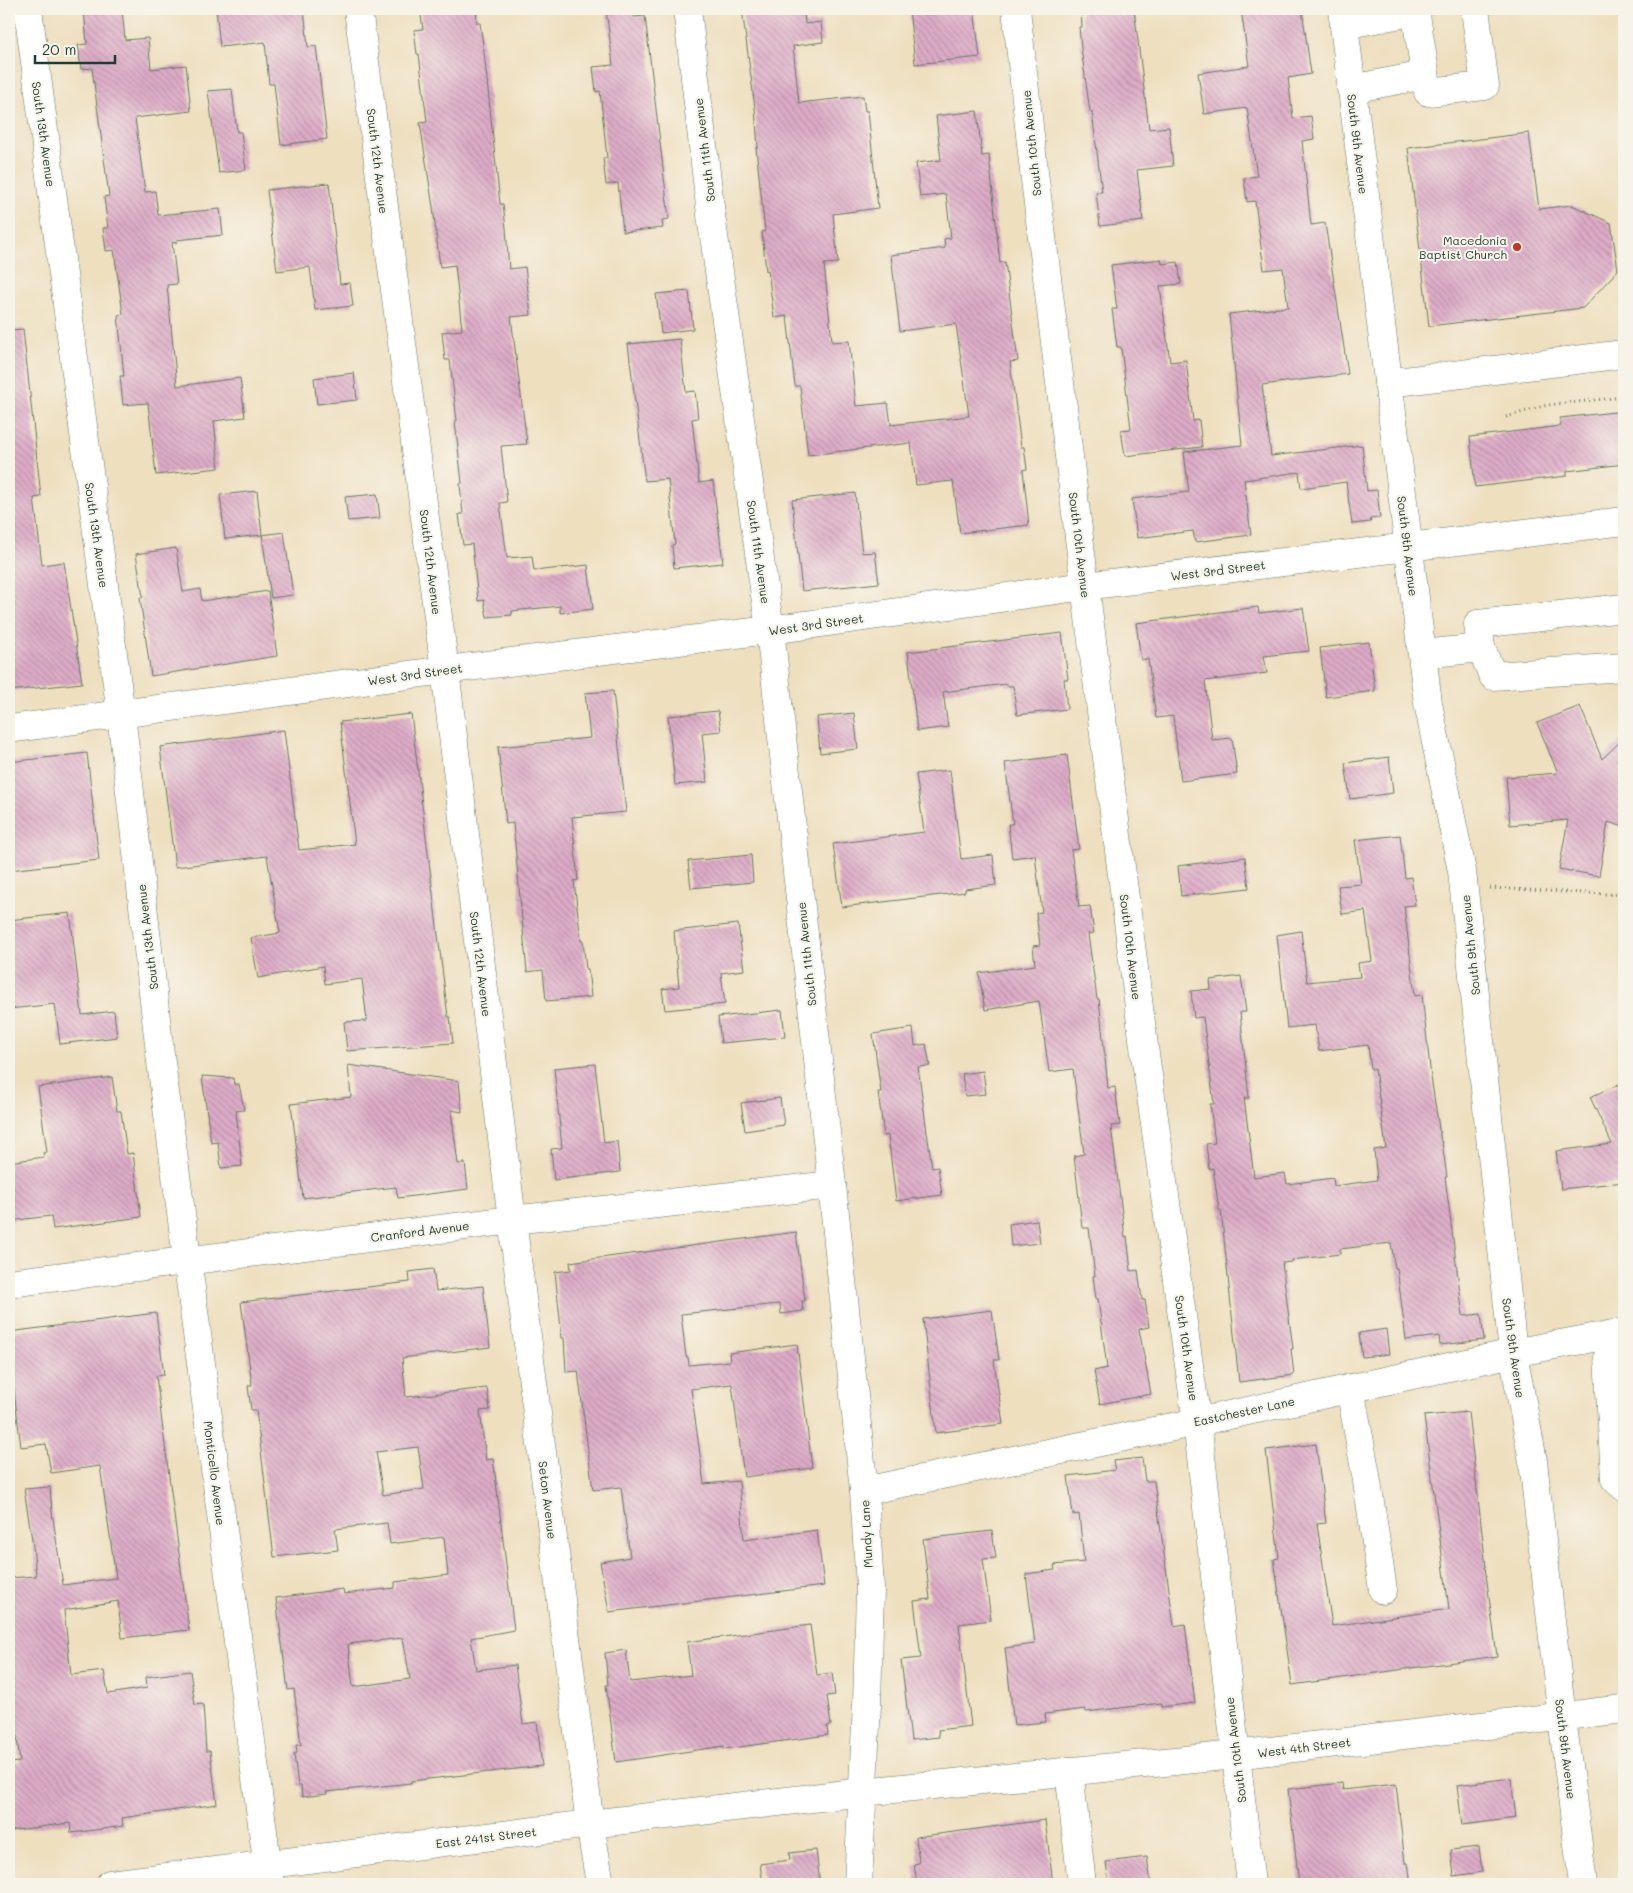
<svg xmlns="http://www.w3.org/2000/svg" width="1633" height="1893" viewBox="0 0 1633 1893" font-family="Mali,sans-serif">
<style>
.building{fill:url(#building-back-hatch);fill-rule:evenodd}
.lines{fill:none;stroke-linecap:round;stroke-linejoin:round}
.minor-casing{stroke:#677665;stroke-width:29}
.path{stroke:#677665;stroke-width:3;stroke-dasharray:1 4;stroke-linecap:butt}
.minor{stroke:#fff;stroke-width:28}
.poi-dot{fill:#c8321e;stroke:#f7f3e8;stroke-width:2}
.labels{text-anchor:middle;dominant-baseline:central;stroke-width:4;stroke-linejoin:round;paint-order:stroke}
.street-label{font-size:12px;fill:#1f3d34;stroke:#f7f3e8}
.poi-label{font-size:12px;fill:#1f3d34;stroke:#f7f3e8;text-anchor:end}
</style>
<defs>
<pattern id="building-back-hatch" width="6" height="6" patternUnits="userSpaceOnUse" patternTransform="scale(1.25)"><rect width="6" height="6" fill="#deacc8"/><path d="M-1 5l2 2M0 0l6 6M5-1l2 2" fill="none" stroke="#b38da3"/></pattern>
</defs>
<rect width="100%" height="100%" fill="#f7f3e8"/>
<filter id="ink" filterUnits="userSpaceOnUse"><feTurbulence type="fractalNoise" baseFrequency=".02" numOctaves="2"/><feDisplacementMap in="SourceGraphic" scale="10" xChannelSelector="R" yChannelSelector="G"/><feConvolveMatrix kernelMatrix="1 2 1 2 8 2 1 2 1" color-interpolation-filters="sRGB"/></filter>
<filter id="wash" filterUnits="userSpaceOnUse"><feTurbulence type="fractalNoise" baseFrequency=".0096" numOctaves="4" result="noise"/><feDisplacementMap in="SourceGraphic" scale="20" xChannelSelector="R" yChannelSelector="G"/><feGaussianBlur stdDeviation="1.12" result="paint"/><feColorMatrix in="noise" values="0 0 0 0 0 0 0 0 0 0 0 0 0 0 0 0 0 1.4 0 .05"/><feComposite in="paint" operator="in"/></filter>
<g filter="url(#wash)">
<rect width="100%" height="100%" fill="#eedfbf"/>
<g id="blocks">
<g class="building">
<path d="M 84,9 L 122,9 L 125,40 L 148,38 L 151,69 L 186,65 L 191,111 L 135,118 L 145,192 L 155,191 L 158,215 L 220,209 L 223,235 L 177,240 L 178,242 L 172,243 L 177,284 L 167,285 L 177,386 L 240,378 L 245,417 L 214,421 L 219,468 L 156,475 L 148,403 L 123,405 L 120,376 L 124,376 L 118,315 L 123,314 L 114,250 L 106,251 L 103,228 L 108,228 L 104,197 L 109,196 L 92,68 L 81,69 L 78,45 L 87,44 Z"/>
<path d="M 216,9 L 304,9 L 308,47 L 316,46 L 327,139 L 281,145 L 274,84 L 269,84 L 265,42 L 220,47 Z"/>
<path d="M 420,9 L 476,9 L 477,23 L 480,23 L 484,52 L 500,204 L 503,204 L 506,228 L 509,269 L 525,267 L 531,315 L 511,317 L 527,444 L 501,446 L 507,502 L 500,503 L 507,558 L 532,556 L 534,571 L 588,565 L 593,609 L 560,613 L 560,606 L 512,611 L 512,615 L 487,617 L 484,600 L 478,601 L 472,544 L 463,545 L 459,514 L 463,514 L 460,484 L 462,483 L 455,421 L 457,421 L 450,360 L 445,360 L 442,332 L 462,330 L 455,265 L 440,267 L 433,207 L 420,123 L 427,122 L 419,54 L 417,54 L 414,30 L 423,29 Z"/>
<path d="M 606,9 L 633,9 L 634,17 L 645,16 L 669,219 L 662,220 L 663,228 L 623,232 L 618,183 L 606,185 L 603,158 L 607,158 L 600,91 L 596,92 L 593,67 L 613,65 Z"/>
<path d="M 742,9 L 804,9 L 805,24 L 821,22 L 823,42 L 793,46 L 799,103 L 863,96 L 865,111 L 868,111 L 878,208 L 833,214 L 838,263 L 824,264 L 832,342 L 849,341 L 856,406 L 888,403 L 891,425 L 969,416 L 956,324 L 900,331 L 891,255 L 945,248 L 944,239 L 951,238 L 946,194 L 920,197 L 916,163 L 941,160 L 936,116 L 977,111 L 982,156 L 989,155 L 1000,263 L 1005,262 L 1018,361 L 1010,362 L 1021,447 L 1024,447 L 1027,469 L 1023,470 L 1029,525 L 960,533 L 953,481 L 916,485 L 911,443 L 808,455 L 800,386 L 795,386 L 787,316 L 774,318 L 768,270 L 766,271 L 762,232 L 765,231 L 756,148 L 758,148 L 755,108 Z"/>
<path d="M 909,9 L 974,9 L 980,57 L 915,64 Z"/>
<path d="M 1081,9 L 1134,9 L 1149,129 L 1169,127 L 1173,166 L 1137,170 L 1143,221 L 1100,226 L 1096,192 L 1102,192 L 1092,112 L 1090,112 L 1081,48 L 1079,27 L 1082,27 Z"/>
<path d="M 1241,9 L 1302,9 L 1311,74 L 1288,78 L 1293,118 L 1311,116 L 1314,139 L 1302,141 L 1311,225 L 1325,223 L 1348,374 L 1262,385 L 1271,456 L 1362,445 L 1367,491 L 1377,490 L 1380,518 L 1370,519 L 1371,522 L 1352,524 L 1346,482 L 1301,488 L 1299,472 L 1244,480 L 1251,535 L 1195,542 L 1193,531 L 1137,538 L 1132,499 L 1189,492 L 1184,452 L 1242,445 L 1229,314 L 1288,307 L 1283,268 L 1264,270 L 1255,201 L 1247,202 L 1244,178 L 1257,176 L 1247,108 L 1204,114 L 1198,73 L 1249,66 Z"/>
<path d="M 232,89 L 237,132 L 241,132 L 246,170 L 219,173 L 208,91 Z"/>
<path d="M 1529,133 L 1539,209 L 1572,205 L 1611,223 L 1618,270 L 1583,308 L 1429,326 L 1408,148 Z"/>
<path d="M 329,183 L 340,284 L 350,283 L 353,306 L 315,310 L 310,267 L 277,271 L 267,190 Z"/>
<path d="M 1161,259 L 1162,264 L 1178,262 L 1181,284 L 1160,286 L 1170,362 L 1186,360 L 1193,421 L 1199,420 L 1202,447 L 1125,456 L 1121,430 L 1131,429 L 1121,347 L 1117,347 L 1112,309 L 1117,309 L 1111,265 Z"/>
<path d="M 689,291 L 693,329 L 661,333 L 656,294 Z"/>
<path d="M 23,329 L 41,497 L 34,498 L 42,565 L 64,562 L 82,683 L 9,691 L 9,330 Z"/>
<path d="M 680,339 L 686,392 L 695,391 L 698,418 L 692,419 L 699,483 L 713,481 L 723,563 L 674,568 L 672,545 L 675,544 L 668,479 L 645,481 L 628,344 Z"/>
<path d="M 354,373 L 357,400 L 317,404 L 314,378 Z"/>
<path d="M 1624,411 L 1624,464 L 1567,471 L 1567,476 L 1475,487 L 1470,437 L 1561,426 L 1560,418 Z"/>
<path d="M 257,491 L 262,535 L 225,539 L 220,495 Z"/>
<path d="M 855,493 L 862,553 L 875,552 L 879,583 L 802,591 L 792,500 Z"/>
<path d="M 377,494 L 380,518 L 348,521 L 345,497 Z"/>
<path d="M 284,532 L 293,595 L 271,598 L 262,535 Z"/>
<path d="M 176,548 L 183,592 L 200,589 L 202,601 L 268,591 L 277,656 L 151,676 L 140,598 L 143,597 L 136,554 Z"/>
<path d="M 1258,607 L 1259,613 L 1303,608 L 1309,651 L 1264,656 L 1267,673 L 1205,681 L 1212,740 L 1232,738 L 1237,774 L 1181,781 L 1173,716 L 1156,718 L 1148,659 L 1141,660 L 1136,623 Z"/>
<path d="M 1062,633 L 1068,679 L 1064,679 L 1067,709 L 1017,715 L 1013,686 L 1007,686 L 1006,684 L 943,692 L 948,727 L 917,731 L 908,652 Z"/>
<path d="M 1369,642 L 1375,691 L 1326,697 L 1320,648 Z"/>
<path d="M 613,691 L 626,812 L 572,817 L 578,880 L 574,881 L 581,941 L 583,941 L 586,969 L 588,969 L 591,997 L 546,1001 L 543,970 L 527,972 L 513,823 L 506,824 L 498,747 L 590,738 L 585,693 Z"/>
<path d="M 1580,706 L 1602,759 L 1624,738 L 1624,827 L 1608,822 L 1599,876 L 1559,869 L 1568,820 L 1510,825 L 1506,777 L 1558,773 L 1537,723 Z"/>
<path d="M 718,711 L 721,731 L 702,733 L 707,782 L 675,785 L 668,716 Z"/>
<path d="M 854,713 L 858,749 L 820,753 L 817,717 Z"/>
<path d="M 411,714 L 448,1017 L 450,1017 L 453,1043 L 347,1051 L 344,1022 L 367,1021 L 362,979 L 325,984 L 323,966 L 258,978 L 251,938 L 280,933 L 267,856 L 175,867 L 160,747 L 284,730 L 299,850 L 355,844 L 340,722 Z"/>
<path d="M 87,753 L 99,860 L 9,870 L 9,762 Z"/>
<path d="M 1067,755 L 1079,849 L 1071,850 L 1079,907 L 1090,906 L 1094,933 L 1088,934 L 1097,999 L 1099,999 L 1108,1088 L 1115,1087 L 1120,1125 L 1111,1126 L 1125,1237 L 1127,1236 L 1131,1271 L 1138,1270 L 1142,1300 L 1145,1300 L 1149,1327 L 1139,1329 L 1151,1394 L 1100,1404 L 1094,1371 L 1107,1368 L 1098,1299 L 1096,1299 L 1093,1276 L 1095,1276 L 1089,1228 L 1082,1228 L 1079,1199 L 1074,1156 L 1084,1154 L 1073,1069 L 1049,1072 L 1039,1001 L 985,1010 L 979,973 L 1035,965 L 1033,946 L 1040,945 L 1036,913 L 1042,912 L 1035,855 L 1012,858 L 1008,824 L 1013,824 L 1005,763 Z"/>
<path d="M 1389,757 L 1393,793 L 1350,799 L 1345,763 Z"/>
<path d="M 950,770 L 961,859 L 993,855 L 996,885 L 965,889 L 965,892 L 842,907 L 833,844 L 924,832 L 916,774 Z"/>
<path d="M 1400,835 L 1405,878 L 1411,877 L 1415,905 L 1404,906 L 1415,996 L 1422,995 L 1431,1077 L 1441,1142 L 1442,1142 L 1447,1177 L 1445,1177 L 1463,1316 L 1481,1314 L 1484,1340 L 1440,1345 L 1439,1336 L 1406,1340 L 1397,1268 L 1395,1268 L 1391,1243 L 1340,1249 L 1340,1254 L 1292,1260 L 1292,1262 L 1282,1263 L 1293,1349 L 1291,1349 L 1294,1375 L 1239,1382 L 1221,1210 L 1219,1210 L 1213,1168 L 1209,1169 L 1206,1144 L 1215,1143 L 1210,1104 L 1214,1104 L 1203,1017 L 1194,1018 L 1191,991 L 1211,989 L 1210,980 L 1241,976 L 1246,1012 L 1240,1012 L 1249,1098 L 1244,1098 L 1254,1177 L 1285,1173 L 1287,1184 L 1333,1178 L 1334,1186 L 1377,1180 L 1374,1150 L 1386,1148 L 1375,1069 L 1371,1069 L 1368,1045 L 1319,1051 L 1315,1025 L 1287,1028 L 1277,935 L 1301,931 L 1307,982 L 1360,977 L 1358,963 L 1372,961 L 1365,911 L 1342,914 L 1338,886 L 1361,884 L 1355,840 Z"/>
<path d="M 751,855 L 753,882 L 691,888 L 688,861 Z"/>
<path d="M 1245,857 L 1249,888 L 1181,896 L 1178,866 Z"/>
<path d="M 70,913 L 82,1015 L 114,1011 L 117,1037 L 60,1044 L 55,1004 L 9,1009 L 9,920 Z"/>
<path d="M 738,924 L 744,970 L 721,973 L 725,1004 L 665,1010 L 662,989 L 679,987 L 674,931 Z"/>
<path d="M 782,1010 L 785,1037 L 721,1043 L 718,1017 Z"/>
<path d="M 913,1028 L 915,1046 L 926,1044 L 930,1066 L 918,1067 L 932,1168 L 938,1167 L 942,1195 L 896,1201 L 888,1135 L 884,1136 L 878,1092 L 881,1092 L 873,1034 Z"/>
<path d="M 595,1064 L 604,1143 L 617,1141 L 620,1172 L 554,1180 L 551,1149 L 562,1148 L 554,1068 Z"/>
<path d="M 348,1065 L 459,1081 L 462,1112 L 451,1110 L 458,1164 L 465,1163 L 468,1189 L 398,1198 L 396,1187 L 303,1198 L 291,1104 L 351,1097 Z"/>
<path d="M 983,1071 L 986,1094 L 965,1096 L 962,1074 Z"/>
<path d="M 202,1076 L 233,1078 L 234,1084 L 239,1084 L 244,1110 L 236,1111 L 242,1166 L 221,1168 L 218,1142 L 211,1143 Z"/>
<path d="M 112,1077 L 117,1111 L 121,1111 L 127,1154 L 133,1153 L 141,1217 L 53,1229 L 51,1216 L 9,1221 L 9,1162 L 44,1157 L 43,1153 L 47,1152 L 38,1087 Z"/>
<path d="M 1624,1082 L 1624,1182 L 1561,1189 L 1556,1151 L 1612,1144 L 1590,1097 Z"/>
<path d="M 780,1098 L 784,1125 L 745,1131 L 741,1103 Z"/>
<path d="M 1037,1220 L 1040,1243 L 1011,1246 L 1009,1224 Z"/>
<path d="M 796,1232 L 805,1301 L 802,1301 L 803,1311 L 781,1314 L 780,1305 L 778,1304 L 681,1314 L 686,1357 L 688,1357 L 689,1365 L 730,1361 L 729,1353 L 797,1344 L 812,1468 L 744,1477 L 732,1384 L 691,1389 L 704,1484 L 739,1481 L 744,1540 L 817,1530 L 824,1586 L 609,1612 L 600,1562 L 630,1557 L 621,1487 L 593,1490 L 578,1371 L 566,1372 L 564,1338 L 562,1338 L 555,1272 L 571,1270 L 570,1262 Z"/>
<path d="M 433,1269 L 436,1291 L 483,1286 L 490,1347 L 402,1358 L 406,1397 L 487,1388 L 490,1410 L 480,1411 L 486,1460 L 493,1459 L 495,1474 L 514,1630 L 471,1638 L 476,1670 L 515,1665 L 523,1724 L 537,1722 L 542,1766 L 411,1781 L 411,1783 L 326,1792 L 327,1794 L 302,1797 L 301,1786 L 298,1786 L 294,1754 L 297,1753 L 296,1745 L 301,1745 L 294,1689 L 288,1690 L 276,1598 L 343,1589 L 344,1594 L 395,1588 L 395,1582 L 448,1575 L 444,1537 L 390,1544 L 387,1523 L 335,1529 L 338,1550 L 274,1557 L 256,1410 L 251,1410 L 248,1386 L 252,1385 L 241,1302 L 410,1282 L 409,1272 ZM 418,1447 L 424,1489 L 383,1495 L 376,1452 ZM 403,1638 L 410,1679 L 353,1687 L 348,1644 Z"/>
<path d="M 992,1310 L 999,1360 L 994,1360 L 1003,1424 L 936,1433 L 923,1319 Z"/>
<path d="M 156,1313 L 164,1375 L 156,1376 L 189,1630 L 122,1638 L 118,1601 L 64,1610 L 71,1675 L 104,1671 L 108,1694 L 147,1688 L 146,1677 L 190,1671 L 195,1705 L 203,1704 L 206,1751 L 210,1751 L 217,1804 L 122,1818 L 123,1826 L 103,1829 L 71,1833 L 70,1823 L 9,1831 L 9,1763 L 20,1762 L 15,1722 L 9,1723 L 9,1578 L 36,1576 L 33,1546 L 24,1489 L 50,1487 L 52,1512 L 63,1585 L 116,1578 L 100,1466 L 51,1473 L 46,1444 L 21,1447 L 9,1351 L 9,1332 Z"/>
<path d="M 1386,1329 L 1389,1354 L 1362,1357 L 1359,1333 Z"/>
<path d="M 1468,1412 L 1486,1567 L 1485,1567 L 1497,1656 L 1292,1685 L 1274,1559 L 1279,1558 L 1266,1450 L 1316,1444 L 1326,1523 L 1317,1524 L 1332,1626 L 1449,1609 L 1424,1416 Z"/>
<path d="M 1142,1458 L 1145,1481 L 1154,1481 L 1174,1626 L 1185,1624 L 1195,1703 L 1162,1707 L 1162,1703 L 1086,1712 L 1085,1709 L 1045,1714 L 1046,1722 L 1014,1725 L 1005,1648 L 1035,1644 L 1026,1574 L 1055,1570 L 1054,1565 L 1084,1562 L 1079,1514 L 1073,1515 L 1068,1476 L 1115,1470 L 1113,1461 Z"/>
<path d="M 992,1531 L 996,1558 L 983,1559 L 991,1620 L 959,1624 L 971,1726 L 938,1730 L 939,1737 L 911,1740 L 901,1660 L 921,1658 L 914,1601 L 930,1599 L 923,1539 Z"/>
<path d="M 810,1625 L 817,1675 L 832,1673 L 835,1695 L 827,1696 L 831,1725 L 827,1726 L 828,1735 L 724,1749 L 724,1746 L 616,1762 L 606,1685 L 608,1685 L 605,1653 L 626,1650 L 630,1682 L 691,1675 L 687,1642 Z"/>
<path d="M 1511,1778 L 1516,1818 L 1462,1825 L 1457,1785 Z"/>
<path d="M 1342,1783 L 1343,1790 L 1396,1784 L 1405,1863 L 1408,1863 L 1411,1884 L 1350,1884 L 1349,1879 L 1299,1884 L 1288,1789 Z"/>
<path d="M 1045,1820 L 1053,1884 L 917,1884 L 914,1864 L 919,1863 L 916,1837 Z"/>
<path d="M 1479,1847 L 1482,1872 L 1454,1876 L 1451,1850 Z"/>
<path d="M 816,1850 L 820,1884 L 763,1884 L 760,1864 L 790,1860 L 789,1853 Z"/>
<path d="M 1147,1857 L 1151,1884 L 1109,1884 L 1106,1862 Z"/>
</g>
</g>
</g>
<g filter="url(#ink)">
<use href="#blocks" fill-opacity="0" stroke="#677665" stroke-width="1"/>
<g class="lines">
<defs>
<g id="minor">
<path d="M 28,9 L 121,714 L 161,1062 L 270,1884"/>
<path d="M 358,9 L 445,670 L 512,1220 L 590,1824 L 600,1884"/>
<path d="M 687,9 L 711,215 L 770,630 L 832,1185 L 864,1491 L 870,1588 L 867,1705 L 858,1884"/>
<path d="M 1016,9 L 1035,180 L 1085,586 L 1145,1054 L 1197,1422 L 1251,1884"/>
<path d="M 1342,9 L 1428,703 L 1462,871 L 1513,1353 L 1533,1461 L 1562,1718 L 1583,1884"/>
<path d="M 1415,9 L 1428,92 L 1485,86 L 1475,9"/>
<path d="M 1344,25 L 1416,11"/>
<path d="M 1351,89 L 1425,75"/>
<path d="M 1388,383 L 1624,354"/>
<path d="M 1481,648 L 1493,676 L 1624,667"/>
<path d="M 1423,654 L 1481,648 L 1478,624 L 1624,608"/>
<path d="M 9,729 L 445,670 L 770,630 L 1085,586 L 1624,521"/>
<path d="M 9,1283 L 512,1220 L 832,1185"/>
<path d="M 1608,1356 L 1615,1479 L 1624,1487"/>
<path d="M 1350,1388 L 1366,1475 L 1383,1590"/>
<path d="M 864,1491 L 1197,1422 L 1513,1353 L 1624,1332"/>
<path d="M 1069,1771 L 1082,1884"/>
<path d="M 110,1884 L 590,1824 L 863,1792 L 1235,1755 L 1624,1709"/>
</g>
</defs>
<use href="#minor" class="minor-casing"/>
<g class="path">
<path d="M 1506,417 L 1547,405 L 1624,397"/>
<path d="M 1490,888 L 1624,895"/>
</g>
<use href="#minor" class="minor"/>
</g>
</g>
<circle class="poi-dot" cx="1517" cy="247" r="5"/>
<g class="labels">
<g class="street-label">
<text transform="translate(44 134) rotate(82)">South 13th Avenue</text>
<text transform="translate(1031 143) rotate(-96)">South 10th Avenue</text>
<text transform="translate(1358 144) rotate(83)">South 9th Avenue</text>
<text transform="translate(704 150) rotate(-97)">South 11th Avenue</text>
<text transform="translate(378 161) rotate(83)">South 12th Avenue</text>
<text transform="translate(97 535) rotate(82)">South 13th Avenue</text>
<text transform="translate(1080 545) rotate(83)">South 10th Avenue</text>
<text transform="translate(1408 546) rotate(83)">South 9th Avenue</text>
<text transform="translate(759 552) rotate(82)">South 11th Avenue</text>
<text transform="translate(431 562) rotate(83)">South 12th Avenue</text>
<text transform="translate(1218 570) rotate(-7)">West 3rd Street</text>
<text transform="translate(816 624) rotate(-8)">West 3rd Street</text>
<text transform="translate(415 674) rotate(-8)">West 3rd Street</text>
<text transform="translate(147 937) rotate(-97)">South 13th Avenue</text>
<text transform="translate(1470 945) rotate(-96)">South 9th Avenue</text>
<text transform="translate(1131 947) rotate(83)">South 10th Avenue</text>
<text transform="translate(806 954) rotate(-96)">South 11th Avenue</text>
<text transform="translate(481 964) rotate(83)">South 12th Avenue</text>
<text transform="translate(420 1231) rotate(-7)">Cranford Avenue</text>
<text transform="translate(1187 1348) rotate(82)">South 10th Avenue</text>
<text transform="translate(1514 1348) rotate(82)">South 9th Avenue</text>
<text transform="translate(1244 1411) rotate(-12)">Eastchester Lane</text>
<text transform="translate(215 1473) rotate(83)">Monticello Avenue</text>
<text transform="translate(548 1500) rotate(83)">Seton Avenue</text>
<text transform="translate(866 1534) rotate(-93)">Mundy Lane</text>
<text transform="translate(1304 1747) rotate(-7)">West 4th Street</text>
<text transform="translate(1566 1749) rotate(83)">South 9th Avenue</text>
<text transform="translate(1235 1750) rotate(-97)">South 10th Avenue</text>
<text transform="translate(486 1837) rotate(-7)">East 241st Street</text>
</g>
<g class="poi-label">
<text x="1507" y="240">Macedonia<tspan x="1507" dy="14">Baptist Church</tspan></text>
</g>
</g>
<rect width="1633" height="1893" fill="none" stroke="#f7f3e8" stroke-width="30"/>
<path d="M35 55v8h80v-8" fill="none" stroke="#1f3d34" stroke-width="2.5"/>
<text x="42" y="55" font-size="15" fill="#1f3d34" stroke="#f7f3e8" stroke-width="4" paint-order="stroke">20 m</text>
</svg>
